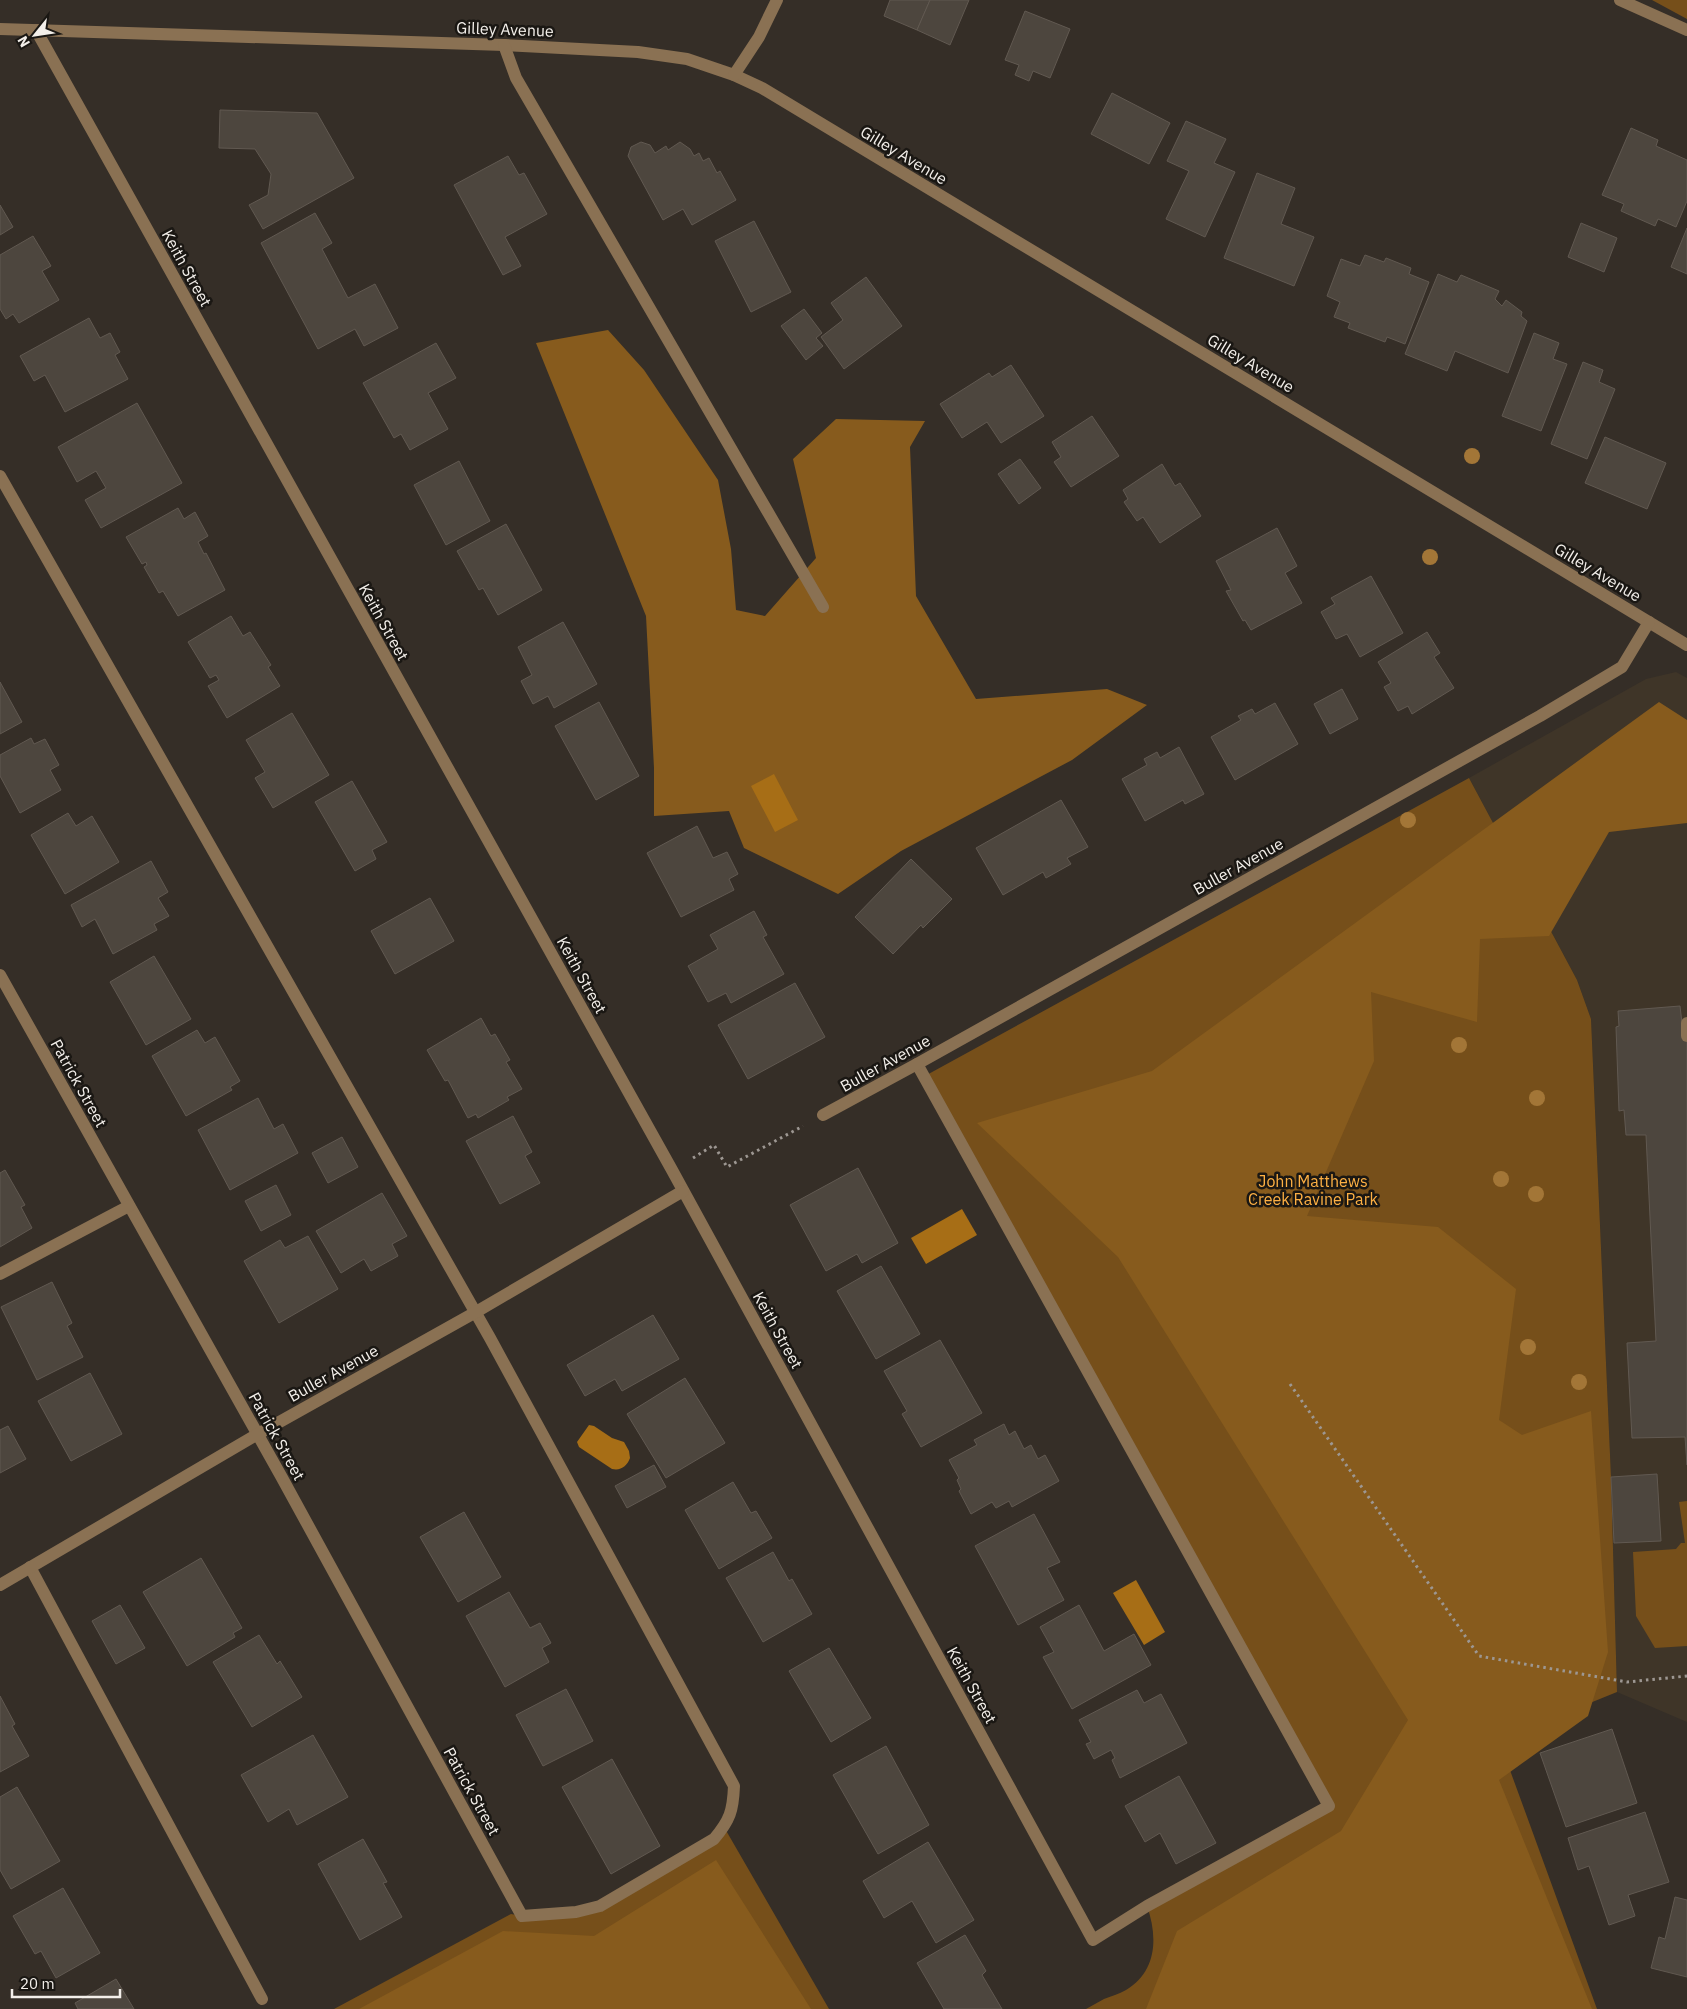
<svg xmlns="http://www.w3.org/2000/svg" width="1687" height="2009" viewBox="0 0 1687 2009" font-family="'IBM Plex Sans',sans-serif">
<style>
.built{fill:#3f3528}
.green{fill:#764f1a}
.forest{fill:#875b1d}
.water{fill:#a76e16}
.building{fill:#4d463e;stroke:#615951}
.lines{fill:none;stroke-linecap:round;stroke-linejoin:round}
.path{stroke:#9d9792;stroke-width:3;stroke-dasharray:2.5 4;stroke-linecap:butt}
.minor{stroke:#8a7153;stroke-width:12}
.tree{fill:#a37637}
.labels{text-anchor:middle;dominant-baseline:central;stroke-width:5;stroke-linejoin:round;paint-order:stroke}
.street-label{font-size:16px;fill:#f3efea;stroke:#1a1713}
.park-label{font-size:16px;fill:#fdb044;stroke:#1a1713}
</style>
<rect width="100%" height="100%" fill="#352e27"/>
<path class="built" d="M 1676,672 L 1687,678 L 1687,1722 L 1617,1692 L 1611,1477 L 1591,1019 L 1577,980 L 1469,778 L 1646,679 Z"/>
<g class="green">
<path d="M 1652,0 L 1687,0 L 1687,19 Z"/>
<path d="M 1469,778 L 1577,980 L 1591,1019 L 1611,1477 L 1617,1692 L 1499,1740 L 1597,2009 L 1086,2009 C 1092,2006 1098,2002 1104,1999 C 1111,1996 1119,1994 1126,1990 C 1157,1972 1158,1937 1147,1906 L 1329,1806 L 923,1077 Z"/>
<path d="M 1687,1501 L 1687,1646 L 1655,1648 L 1636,1616 L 1633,1552 L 1676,1549 L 1681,1543 L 1685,1543 L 1679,1502 Z"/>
<path d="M 724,1827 L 829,2009 L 334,2009 L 511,1914 L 522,1916 L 600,1906 Z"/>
</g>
<g class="forest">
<path d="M 608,330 L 644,370 L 718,480 L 731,549 L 736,610 L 765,616 L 816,558 L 793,459 L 836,419 L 925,421 L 910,447 L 916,596 L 976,699 L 1107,689 L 1147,705 L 1072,760 L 901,851 L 838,894 L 744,848 L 729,811 L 654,816 L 654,768 L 646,616 L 536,343 Z"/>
<path d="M 1659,702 L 1687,720 L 1687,823 L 1609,832 L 1549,936 L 1480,939 L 1477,1022 L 1371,992 L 1374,1061 L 1307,1216 L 1438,1227 L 1516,1289 L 1499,1420 L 1522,1435 L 1591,1411 L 1608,1652 L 1588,1716 L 1499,1780 L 1592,2009 L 1146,2009 L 1177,1931 L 1341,1831 L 1408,1720 L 1118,1257 L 977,1123 L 1152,1071 Z"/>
<path d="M 716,1860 L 811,2009 L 359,2009 L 503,1931 L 594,1936 Z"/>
</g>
<g class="water">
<path d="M 774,774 L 798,820 L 775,832 L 751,786 Z"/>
<path d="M 962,1209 L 977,1235 L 926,1264 L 911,1238 Z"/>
<path d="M 589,1425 L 594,1426 L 612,1438 L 624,1442 L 629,1451 L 630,1458 C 627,1466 621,1471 612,1469 L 579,1447 L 577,1442 Z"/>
<path d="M 1136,1580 L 1165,1632 L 1144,1645 L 1113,1593 Z"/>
</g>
<g class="building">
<path d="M 890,0 L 930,0 L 917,30 L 884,16 Z"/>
<path d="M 930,0 L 969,0 L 950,45 L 917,30 Z"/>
<path d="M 1025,11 L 1070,29 L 1050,78 L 1033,71 L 1029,81 L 1015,75 L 1019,65 L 1005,60 Z"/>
<path d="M 1112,93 L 1170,123 L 1149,164 L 1091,134 Z"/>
<path d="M 220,110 L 317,113 L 354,178 L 263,229 L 249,205 L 268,195 L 271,174 L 255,149 L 219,148 Z"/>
<path d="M 1186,121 L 1226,139 L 1214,163 L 1235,172 L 1205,237 L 1166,219 L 1189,171 L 1167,161 Z"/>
<path d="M 1631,128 L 1658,140 L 1656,146 L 1687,160 L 1687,201 L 1676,227 L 1658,219 L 1655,226 L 1621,211 L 1624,204 L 1602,195 Z"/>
<path d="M 641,142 L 650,145 L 655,153 L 666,146 L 668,150 L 680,142 L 690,149 L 694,156 L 699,153 L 703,161 L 709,158 L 717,173 L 720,171 L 736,200 L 692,225 L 683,209 L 663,220 L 628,156 L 631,147 Z"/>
<path d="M 508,156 L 519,175 L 524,173 L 547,214 L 505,237 L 521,266 L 503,275 L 454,185 Z"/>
<path d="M 1257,173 L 1295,188 L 1281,224 L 1314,237 L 1294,286 L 1224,258 Z"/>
<path d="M 0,205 L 13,227 L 0,235 Z"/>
<path d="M 315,213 L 332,243 L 322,249 L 348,298 L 375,284 L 398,328 L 364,346 L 355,329 L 318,349 L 261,243 Z"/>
<path d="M 754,221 L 791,292 L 751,312 L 715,241 Z"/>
<path d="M 1581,223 L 1617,238 L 1604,272 L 1568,257 Z"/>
<path d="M 1687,228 L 1687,274 L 1671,267 Z"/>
<path d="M 33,236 L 51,266 L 42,271 L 59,300 L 19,323 L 13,314 L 6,319 L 0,309 L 0,255 Z"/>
<path d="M 1365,255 L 1384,262 L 1386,258 L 1411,268 L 1409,274 L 1429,282 L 1405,344 L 1387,337 L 1385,342 L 1348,328 L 1350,323 L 1334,317 L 1340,302 L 1327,296 L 1341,259 L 1360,266 Z"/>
<path d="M 1438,274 L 1457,282 L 1461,275 L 1499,291 L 1495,299 L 1502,306 L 1506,300 L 1522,312 L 1521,316 L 1527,321 L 1508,373 L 1455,351 L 1447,371 L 1405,354 Z"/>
<path d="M 866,277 L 902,326 L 844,369 L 821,337 L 843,320 L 831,303 Z"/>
<path d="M 804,309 L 822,333 L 816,338 L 823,346 L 806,360 L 781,326 Z"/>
<path d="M 89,318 L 100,338 L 110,333 L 120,352 L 115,355 L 128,379 L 65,412 L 45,375 L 34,381 L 20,356 Z"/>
<path d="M 1534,333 L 1559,343 L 1553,359 L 1567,364 L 1541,431 L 1502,416 Z"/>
<path d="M 436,343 L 456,378 L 428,393 L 448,429 L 410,450 L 401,434 L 394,438 L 363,383 Z"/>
<path d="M 1583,362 L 1603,370 L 1599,382 L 1615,389 L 1587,459 L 1551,444 Z"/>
<path d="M 1011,365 L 1044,416 L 1001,443 L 987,422 L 962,438 L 940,404 L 989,373 L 992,377 Z"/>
<path d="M 137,403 L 182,483 L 101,528 L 85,500 L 106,488 L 96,471 L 77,482 L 58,447 Z"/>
<path d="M 1092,416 L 1119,456 L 1071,487 L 1054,462 L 1061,457 L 1052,442 Z"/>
<path d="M 1605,437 L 1666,463 L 1647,509 L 1585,483 Z"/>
<path d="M 1020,459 L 1041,488 L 1019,504 L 998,474 Z"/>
<path d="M 459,461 L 490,521 L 446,545 L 414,485 Z"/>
<path d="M 1162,464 L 1175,486 L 1180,483 L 1201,516 L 1160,543 L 1143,517 L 1137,521 L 1124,502 L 1128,499 L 1123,490 Z"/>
<path d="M 178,508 L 184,519 L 195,512 L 208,536 L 198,542 L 204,554 L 206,553 L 225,590 L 178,616 L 163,591 L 159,593 L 144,567 L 147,565 L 146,562 L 142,564 L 126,537 Z"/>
<path d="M 506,524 L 542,590 L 498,615 L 483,588 L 479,590 L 457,551 Z"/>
<path d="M 1277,528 L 1297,566 L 1285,573 L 1302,603 L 1251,630 L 1245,620 L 1243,621 L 1226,591 L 1231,590 L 1216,561 Z"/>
<path d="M 1371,576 L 1403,633 L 1360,657 L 1347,634 L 1336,639 L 1321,612 L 1335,604 L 1331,598 Z"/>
<path d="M 231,616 L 243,636 L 250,632 L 271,665 L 268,667 L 280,686 L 227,718 L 208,686 L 219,680 L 216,675 L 210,678 L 188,642 Z"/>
<path d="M 563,622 L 597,684 L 554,708 L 548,696 L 533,704 L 521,681 L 532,675 L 518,647 Z"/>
<path d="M 1427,632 L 1440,653 L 1434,657 L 1454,688 L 1412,714 L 1408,706 L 1398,711 L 1384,687 L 1391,683 L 1378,662 Z"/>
<path d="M 0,682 L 22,722 L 0,734 Z"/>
<path d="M 1342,689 L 1358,719 L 1330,734 L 1314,704 Z"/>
<path d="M 599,702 L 639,776 L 596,800 L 555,726 Z"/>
<path d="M 1275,703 L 1298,744 L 1235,780 L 1211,737 L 1241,720 L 1238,716 L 1252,709 L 1255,714 Z"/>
<path d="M 292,713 L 329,775 L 273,808 L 255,778 L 265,772 L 246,740 Z"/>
<path d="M 31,738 L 34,744 L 45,739 L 59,765 L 50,770 L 61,790 L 20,813 L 0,776 L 0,755 Z"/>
<path d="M 1179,747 L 1204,794 L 1185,804 L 1183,800 L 1145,821 L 1122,779 L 1147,765 L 1144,759 L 1157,752 L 1160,758 Z"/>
<path d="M 352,781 L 387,842 L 372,850 L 376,859 L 355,871 L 315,802 Z"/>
<path d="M 1061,800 L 1088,847 L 1067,858 L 1071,864 L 1046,878 L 1043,872 L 1003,895 L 976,848 Z"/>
<path d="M 68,813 L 76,826 L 92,816 L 119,862 L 65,894 L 31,835 Z"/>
<path d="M 697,826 L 713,858 L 727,852 L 738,874 L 729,879 L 734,890 L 681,917 L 647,853 Z"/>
<path d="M 911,859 L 952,899 L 923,928 L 921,925 L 893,954 L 855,917 Z"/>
<path d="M 151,861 L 168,892 L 158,898 L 169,916 L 154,924 L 157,930 L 113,954 L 95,919 L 82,927 L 71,905 Z"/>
<path d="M 430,898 L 454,941 L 395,974 L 371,931 Z"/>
<path d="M 754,911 L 767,935 L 763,937 L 784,974 L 731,1003 L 726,993 L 708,1002 L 688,966 L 718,949 L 710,935 Z"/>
<path d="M 154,956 L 191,1019 L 146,1045 L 110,982 Z"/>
<path d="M 795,983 L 825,1037 L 748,1079 L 718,1025 Z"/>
<path d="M 1680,1006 L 1682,1023 L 1687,1036 L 1687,1465 L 1685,1437 L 1632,1438 L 1627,1343 L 1656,1341 L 1646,1135 L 1626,1135 L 1624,1110 L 1619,1111 L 1616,1027 L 1619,1026 L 1618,1011 Z"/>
<path d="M 481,1018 L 491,1036 L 495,1034 L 510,1060 L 506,1062 L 522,1089 L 507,1097 L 509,1100 L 478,1118 L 476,1114 L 468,1118 L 448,1080 L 445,1081 L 427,1050 Z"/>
<path d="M 197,1030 L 205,1043 L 215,1037 L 240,1081 L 230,1087 L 232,1090 L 186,1116 L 152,1056 Z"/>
<path d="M 258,1098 L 274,1129 L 283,1124 L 298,1153 L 230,1190 L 198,1130 Z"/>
<path d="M 513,1116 L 532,1152 L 525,1156 L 540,1183 L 500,1204 L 466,1141 Z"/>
<path d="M 342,1137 L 358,1167 L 328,1183 L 312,1153 Z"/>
<path d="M 858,1168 L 898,1243 L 862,1263 L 857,1254 L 826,1271 L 790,1205 Z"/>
<path d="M 5,1170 L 25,1205 L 21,1207 L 32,1228 L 0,1247 L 0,1173 Z"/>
<path d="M 276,1185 L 291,1215 L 261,1231 L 245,1201 Z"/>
<path d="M 382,1193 L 407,1236 L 392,1244 L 398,1256 L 371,1271 L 364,1259 L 341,1273 L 316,1231 Z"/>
<path d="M 308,1236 L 338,1289 L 279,1323 L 244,1261 L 280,1240 L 285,1248 Z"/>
<path d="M 881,1266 L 920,1334 L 876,1359 L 837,1291 Z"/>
<path d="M 52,1282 L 72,1323 L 67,1326 L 83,1357 L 37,1380 L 1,1307 Z"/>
<path d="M 653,1315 L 679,1359 L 622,1391 L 615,1379 L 585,1396 L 567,1365 Z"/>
<path d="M 940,1340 L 982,1413 L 921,1447 L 902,1414 L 907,1411 L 884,1371 Z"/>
<path d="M 90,1373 L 122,1434 L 71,1461 L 38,1401 Z"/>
<path d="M 685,1378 L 725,1443 L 666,1478 L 627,1414 Z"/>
<path d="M 1004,1424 L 1009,1435 L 1015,1431 L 1024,1449 L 1031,1445 L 1038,1459 L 1045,1455 L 1059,1481 L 1012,1507 L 1009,1501 L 996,1508 L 992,1502 L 971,1514 L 959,1491 L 961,1489 L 957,1480 L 959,1478 L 949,1460 L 977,1445 L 974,1440 Z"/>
<path d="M 8,1426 L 26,1459 L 0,1473 L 0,1430 Z"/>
<path d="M 654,1465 L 666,1487 L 627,1508 L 615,1486 Z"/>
<path d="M 1657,1474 L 1661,1541 L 1614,1543 L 1611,1477 Z"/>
<path d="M 733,1482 L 751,1513 L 756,1511 L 772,1538 L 719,1569 L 685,1510 Z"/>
<path d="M 464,1512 L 501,1577 L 458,1602 L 420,1537 Z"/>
<path d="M 1034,1514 L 1060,1562 L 1047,1568 L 1064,1600 L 1018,1625 L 975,1546 Z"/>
<path d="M 773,1552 L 789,1581 L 792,1579 L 812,1614 L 763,1642 L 726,1578 Z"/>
<path d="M 201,1558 L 242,1628 L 233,1633 L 235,1637 L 187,1666 L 143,1592 Z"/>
<path d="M 509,1592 L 530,1628 L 540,1623 L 551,1643 L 542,1648 L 549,1662 L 505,1687 L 466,1616 Z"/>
<path d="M 120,1605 L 145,1648 L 116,1664 L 92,1621 Z"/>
<path d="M 1079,1605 L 1104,1651 L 1134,1634 L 1151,1665 L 1072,1709 L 1043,1657 L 1054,1652 L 1040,1627 Z"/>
<path d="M 259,1635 L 277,1664 L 280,1661 L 302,1697 L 252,1727 L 213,1662 Z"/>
<path d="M 829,1648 L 871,1718 L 831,1742 L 789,1671 Z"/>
<path d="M 566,1689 L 593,1741 L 543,1766 L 516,1715 Z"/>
<path d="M 1137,1690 L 1144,1703 L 1161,1694 L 1187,1743 L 1120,1778 L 1112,1760 L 1115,1758 L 1111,1750 L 1094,1759 L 1086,1744 L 1091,1742 L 1079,1720 Z"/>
<path d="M 0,1696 L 15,1724 L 12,1726 L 29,1756 L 0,1772 Z"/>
<path d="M 1612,1729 L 1637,1803 L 1566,1827 L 1540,1753 Z"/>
<path d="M 313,1735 L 348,1797 L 297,1825 L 289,1809 L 268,1822 L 241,1775 Z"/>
<path d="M 886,1746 L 929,1825 L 878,1854 L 833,1775 Z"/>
<path d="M 612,1759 L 660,1846 L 611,1874 L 562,1787 Z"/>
<path d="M 1179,1776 L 1216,1843 L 1176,1864 L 1160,1833 L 1145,1842 L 1125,1806 Z"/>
<path d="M 17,1787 L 60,1861 L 11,1889 L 0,1870 L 0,1797 Z"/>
<path d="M 1645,1812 L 1669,1882 L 1628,1895 L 1635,1916 L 1609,1925 L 1589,1866 L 1578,1870 L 1568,1838 Z"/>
<path d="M 363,1839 L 387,1882 L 383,1883 L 402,1917 L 360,1940 L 318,1864 Z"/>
<path d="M 928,1842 L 974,1920 L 936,1943 L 912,1901 L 884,1918 L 863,1881 Z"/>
<path d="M 63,1888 L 100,1953 L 56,1978 L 41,1951 L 35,1954 L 13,1916 Z"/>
<path d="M 1675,1897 L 1687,1900 L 1687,1977 L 1651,1968 L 1659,1937 L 1665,1939 Z"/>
<path d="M 965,1935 L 986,1971 L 982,1975 L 1002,2009 L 944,2009 L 917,1963 Z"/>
<path d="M 116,1979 L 134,2009 L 78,2009 L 75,2003 Z"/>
</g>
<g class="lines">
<g class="path">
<path d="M 693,1158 L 714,1145 L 727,1167 L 803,1126"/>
<path d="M 1290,1384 L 1479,1656 L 1627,1682 L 1687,1676"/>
</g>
<g class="minor">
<path d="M 1620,0 L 1687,30"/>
<path d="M 0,29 L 504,45 L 638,52 L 687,59 L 734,75 L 762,88 L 1687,645"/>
<path d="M 36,30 L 672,1170 L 1093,1940 L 1147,1906 L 1329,1806 L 917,1064"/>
<path d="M 504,45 L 516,78 L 823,607"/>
<path d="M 734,75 L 759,37 L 777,0"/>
<path d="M 0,476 L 490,1338 L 734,1786 C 733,1811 730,1820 714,1839 L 600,1906 L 576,1912 L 522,1916 L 281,1476 L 0,975"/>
<path d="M 1687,1023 L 1687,1036"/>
<path d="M 823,1115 L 917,1064 L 1540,716 L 1622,667 L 1649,622"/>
<path d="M 0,1274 L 129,1206"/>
<path d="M 30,1567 L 262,1999"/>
<path d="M 0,1585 L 258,1434 L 476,1312 L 683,1191"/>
</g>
</g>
<g class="tree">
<circle cx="1472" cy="456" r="8"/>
<circle cx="1430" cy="557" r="8"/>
<circle cx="1408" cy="820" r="8"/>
<circle cx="1459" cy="1045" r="8"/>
<circle cx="1537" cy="1098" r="8"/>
<circle cx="1501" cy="1179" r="8"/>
<circle cx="1536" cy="1194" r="8"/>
<circle cx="1528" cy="1347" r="8"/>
<circle cx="1579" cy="1382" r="8"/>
</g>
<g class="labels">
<g class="street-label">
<text transform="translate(505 29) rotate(2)">Gilley Avenue</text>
<text transform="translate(904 155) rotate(31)">Gilley Avenue</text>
<text transform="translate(187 268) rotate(61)">Keith Street</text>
<text transform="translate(1251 363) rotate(31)">Gilley Avenue</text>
<text transform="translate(1598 572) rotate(31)">Gilley Avenue</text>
<text transform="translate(384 622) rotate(61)">Keith Street</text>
<text transform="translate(1238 866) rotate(-29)">Buller Avenue</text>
<text transform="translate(582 975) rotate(61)">Keith Street</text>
<text transform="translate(885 1063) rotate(-29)">Buller Avenue</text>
<text transform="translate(79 1083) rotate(61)">Patrick Street</text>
<text transform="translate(778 1330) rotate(61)">Keith Street</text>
<text transform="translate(333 1373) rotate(-29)">Buller Avenue</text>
<text transform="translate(277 1436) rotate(61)">Patrick Street</text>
<text transform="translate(972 1685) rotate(61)">Keith Street</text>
<text transform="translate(472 1791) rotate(61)">Patrick Street</text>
</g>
<g class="park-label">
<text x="1313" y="1181">John Matthews<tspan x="1313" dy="18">Creek Ravine Park</tspan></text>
</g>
</g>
<g transform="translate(35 35) rotate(240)" stroke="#1a1713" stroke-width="4" paint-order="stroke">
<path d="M0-4L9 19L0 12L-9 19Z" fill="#f3efea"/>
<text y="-8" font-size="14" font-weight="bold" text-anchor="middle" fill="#f3efea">N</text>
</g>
<path d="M12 1989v8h108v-8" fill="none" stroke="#f3efea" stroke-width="2.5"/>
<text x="20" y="1989" font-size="15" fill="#f3efea" stroke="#1a1713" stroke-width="4" paint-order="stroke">20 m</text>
</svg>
